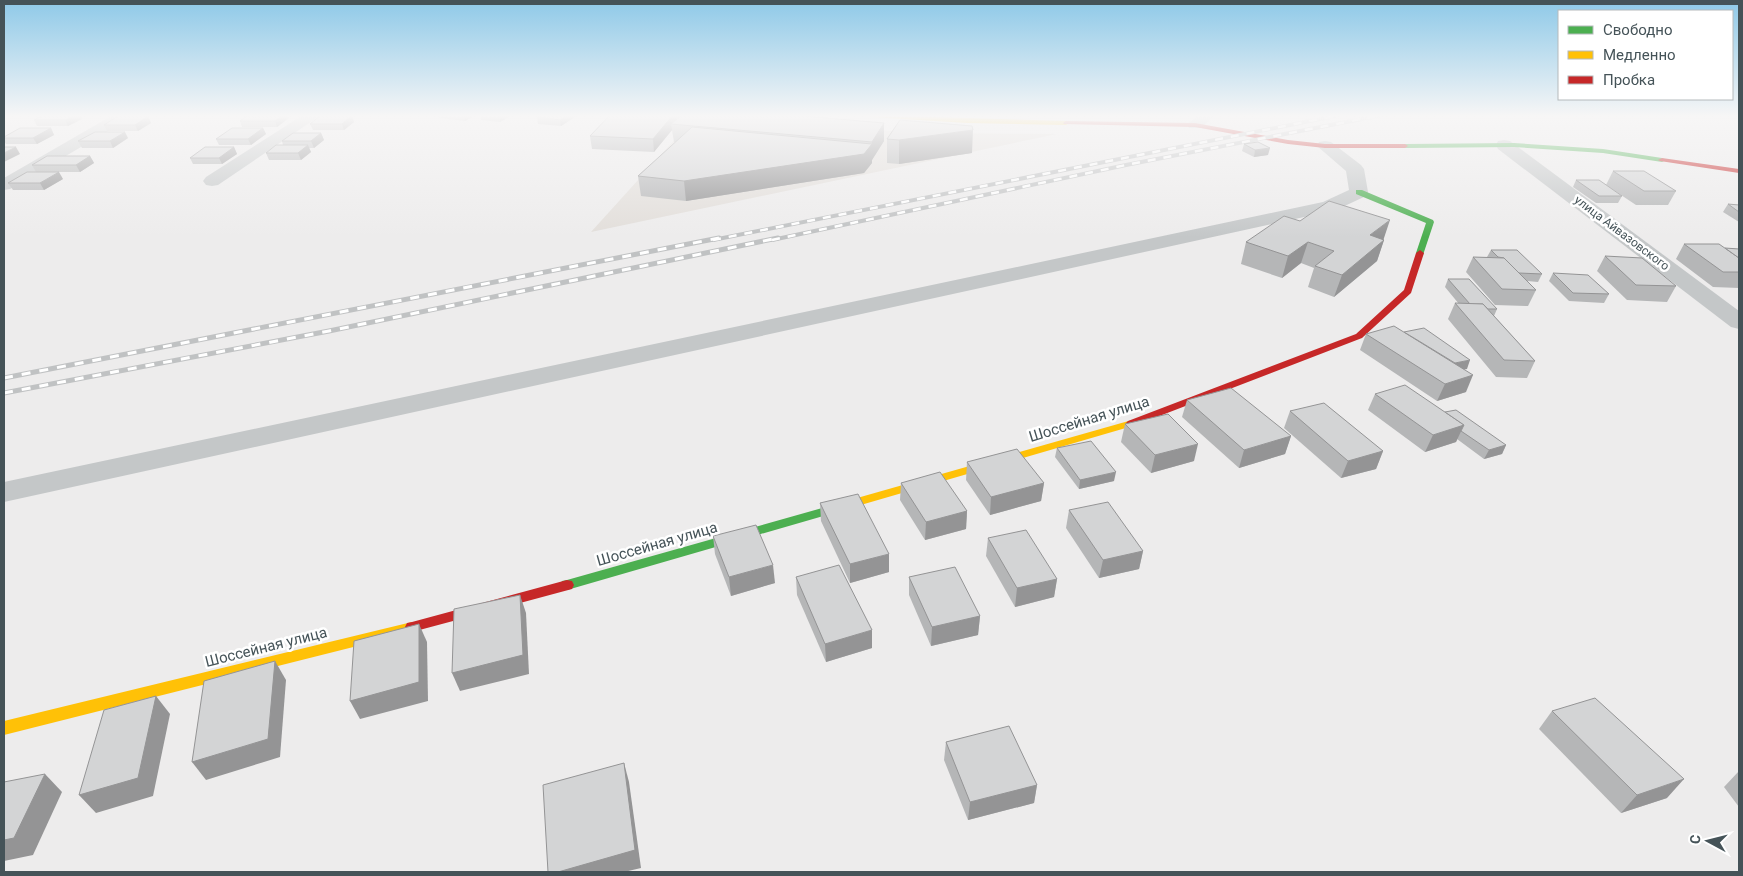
<svg xmlns="http://www.w3.org/2000/svg" width="1743" height="876" viewBox="0 0 1743 876" font-family="Roboto,sans-serif">
<style>
.commercial{fill:#e2deda}
.lines{fill:none;stroke-linecap:round;stroke-linejoin:round}
.street{fill:#c4c7c8;fill-rule:evenodd}
.fast{fill:#4caf50;fill-rule:evenodd}
.slow{fill:#ffc107;fill-rule:evenodd}
.jam{fill:#c62828;fill-rule:evenodd}
.rail-far1-casing{stroke:#c0c2c3;stroke-width:4}
.rail-casing{stroke:#c0c2c3;stroke-width:5}
.rail-far1{stroke:#fff;stroke-width:2.5;stroke-dasharray:8;stroke-linecap:butt}
.rail{stroke:#fff;stroke-width:3;stroke-dasharray:9;stroke-linecap:butt}
.wall{fill:#b5b6b7}
.shaded-wall{fill:#949495}
.building{fill:#d3d4d5;stroke:#949495}
.labels{text-anchor:middle;dominant-baseline:central;stroke-width:5;stroke-linejoin:round;paint-order:stroke}
.far-street-label{font-size:12px;fill:#455358;stroke:#fff}
.street-label{font-size:15px;fill:#455358;stroke:#fff}
</style>
<rect width="100%" height="100%" fill="#edecec"/>
<path class="commercial" d="M 696,116 L 918,133 L 1057,134 L 591,232 Z"/>
<g class="lines">
<g class="street">
<path d="M 113,115 L 132,115 L 130,118 L 10,189 L 4,190 L 4,178 Z"/>
<path d="M 303,115 L 321,115 L 218,185 L 212,186 L 206,185 L 203,181 L 206,177 Z"/>
<path d="M 1198,115 L 1215,115 L 1201,128 L 1189,128 L 1187,125 Z"/>
<path d="M 1504,140 L 1510,141 L 1739,311 L 1739,329 L 1731,327 L 1498,149 L 1496,145 L 1498,141 Z"/>
<path d="M 1325,141 L 1331,142 L 1361,165 L 1364,169 L 1368,192 L 1366,196 L 1336,210 L 4,502 L 4,482 L 1323,202 L 1349,190 L 1346,171 L 1317,146 L 1319,142 Z"/>
</g>
<g class="fast">
<path d="M 1514,143 L 1603,149 L 1662,158 L 1666,160 L 1662,162 L 1603,153 L 1514,147 L 1405,148 L 1402,146 L 1405,144 Z"/>
<path d="M 1356,190 L 1362,190 L 1433,220 L 1434,222 L 1423,255 L 1420,256 L 1416,253 L 1426,223 L 1356,194 Z"/>
<path d="M 847,501 L 851,502 L 853,505 L 851,508 L 567,590 L 562,589 L 560,585 L 562,581 L 567,580 Z"/>
</g>
<g class="slow">
<path d="M 867,115 L 1066,121 L 1069,123 L 1066,125 L 968,123 L 870,117 Z"/>
<path d="M 1132,420 L 1136,421 L 1138,423 L 1136,425 L 847,509 L 843,508 L 841,505 L 843,502 Z"/>
<path d="M 412,622 L 417,623 L 419,627 L 417,631 L 4,735 L 4,721 Z"/>
</g>
<g class="jam">
<path d="M 1066,121 L 1195,123 L 1288,140 L 1325,144 L 1405,144 L 1408,146 L 1405,148 L 1325,148 L 1288,144 L 1195,127 L 1064,124 L 1063,123 Z"/>
<path d="M 1662,158 L 1739,169 L 1739,173 L 1660,161 L 1658,160 Z"/>
<path d="M 1420,250 L 1424,253 L 1411,293 L 1362,338 L 1136,425 L 1128,425 L 1126,423 L 1128,421 L 1356,334 L 1404,290 L 1416,253 Z"/>
<path d="M 567,580 L 572,581 L 574,585 L 572,589 L 412,632 L 407,631 L 405,627 L 407,623 L 412,622 Z"/>
</g>
<defs>
<g id="rail-far1">
<path d="M 713,240 L 1340,115"/>
<path d="M 772,240 L 1126,165 L 1382,115"/>
</g>
<g id="rail">
<path d="M 4,378 L 719,238"/>
<path d="M 4,393 L 329,331 L 778,238"/>
</g>
</defs>
<use href="#rail-far1" class="rail-far1-casing"/>
<use href="#rail" class="rail-casing"/>
<use href="#rail-far1" class="rail-far1"/>
<use href="#rail" class="rail"/>
</g>
<g class="wall">
<path d="M 44,115 L 80,115 L 82,119 L 68,126 L 37,126 L 34,120 Z"/>
<path d="M 248,115 L 288,115 L 289,118 L 277,127 L 242,127 L 240,121 Z"/>
<path d="M 352,115 L 354,122 L 344,130 L 313,130 L 310,124 Z"/>
<path d="M 438,115 L 475,115 L 465,121 L 439,118 Z"/>
<path d="M 480,115 L 512,115 L 500,122 L 481,120 Z"/>
<path d="M 541,115 L 574,115 L 575,117 L 561,126 L 538,124 L 537,117 Z"/>
<path d="M 610,115 L 679,115 L 679,117 L 884,123 L 884,141 L 872,160 L 872,163 L 864,173 L 686,201 L 641,196 L 638,176 L 676,142 L 674,142 L 672,130 L 654,152 L 592,149 L 590,136 Z"/>
<path d="M 900,120 L 972,153 L 899,164 L 887,163 L 887,139 Z"/>
<path d="M 151,123 L 138,131 L 107,131 L 104,125 Z"/>
<path d="M 51,128 L 54,135 L 37,144 L 6,144 L 4,141 L 4,137 Z"/>
<path d="M 263,128 L 266,134 L 251,145 L 219,145 L 216,139 Z"/>
<path d="M 321,133 L 324,140 L 314,148 L 309,148 L 311,152 L 301,160 L 269,160 L 266,153 L 283,145 L 282,141 Z"/>
<path d="M 128,138 L 113,148 L 82,148 L 78,141 Z"/>
<path d="M 1244,144 L 1268,155 L 1254,157 L 1242,151 Z"/>
<path d="M 234,147 L 237,154 L 222,164 L 193,164 L 190,158 Z"/>
<path d="M 90,156 L 94,163 L 80,172 L 36,172 L 32,165 Z"/>
<path d="M 1613,171 L 1676,191 L 1668,205 L 1636,205 L 1606,185 Z"/>
<path d="M 63,179 L 44,190 L 13,190 L 8,183 Z"/>
<path d="M 1576,180 L 1622,196 L 1618,203 L 1596,203 L 1573,187 Z"/>
<path d="M 1728,204 L 1739,205 L 1739,222 L 1723,212 Z"/>
<path d="M 1300,221 L 1384,240 L 1377,261 L 1334,297 L 1308,287 L 1314,268 L 1301,263 L 1282,278 L 1241,264 L 1246,242 Z"/>
<path d="M 1684,244 L 1725,248 L 1739,249 L 1739,288 L 1713,287 L 1676,259 Z"/>
<path d="M 1491,250 L 1542,274 L 1538,282 L 1527,281 L 1536,290 L 1528,306 L 1495,305 L 1466,272 L 1473,257 L 1487,257 Z"/>
<path d="M 1605,256 L 1676,286 L 1667,302 L 1627,300 L 1597,271 Z"/>
<path d="M 1553,273 L 1609,294 L 1604,303 L 1569,301 L 1549,281 Z"/>
<path d="M 1448,279 L 1497,309 L 1494,316 L 1535,361 L 1527,378 L 1496,377 L 1448,319 L 1455,303 L 1459,304 L 1445,287 Z"/>
<path d="M 1404,332 L 1467,369 L 1464,369 L 1466,392 L 1437,401 L 1360,350 L 1366,334 Z"/>
<path d="M 1375,394 L 1445,412 L 1506,445 L 1502,454 L 1484,459 L 1457,439 L 1456,442 L 1425,452 L 1368,410 Z"/>
<path d="M 1187,400 L 1291,436 L 1285,454 L 1239,468 L 1182,417 Z"/>
<path d="M 1290,411 L 1383,451 L 1376,469 L 1341,478 L 1284,428 Z"/>
<path d="M 1125,424 L 1194,461 L 1151,473 L 1121,442 Z"/>
<path d="M 1057,448 L 1114,481 L 1079,489 L 1055,457 Z"/>
<path d="M 967,462 L 1044,483 L 1041,501 L 990,515 L 966,480 Z"/>
<path d="M 901,483 L 967,511 L 966,529 L 925,540 L 900,500 Z"/>
<path d="M 820,503 L 889,572 L 850,583 L 821,521 Z"/>
<path d="M 1069,510 L 1143,551 L 1139,569 L 1099,578 L 1066,528 Z"/>
<path d="M 713,536 L 775,583 L 731,596 L 715,554 Z"/>
<path d="M 988,538 L 1057,579 L 1054,597 L 1015,607 L 986,556 Z"/>
<path d="M 796,577 L 872,648 L 826,662 L 797,595 Z"/>
<path d="M 909,577 L 980,616 L 978,635 L 931,646 L 909,595 Z"/>
<path d="M 1552,711 L 1667,798 L 1621,813 L 1539,729 Z"/>
<path d="M 946,742 L 1037,785 L 1034,803 L 968,820 L 944,760 Z"/>
<path d="M 1739,771 L 1739,807 L 1724,787 Z"/>
</g>
<g class="shaded-wall">
<path d="M 75,115 L 80,115 L 82,119 L 68,126 L 65,120 Z"/>
<path d="M 283,115 L 288,115 L 289,118 L 277,127 L 275,121 Z"/>
<path d="M 352,115 L 354,122 L 344,130 L 342,124 Z"/>
<path d="M 464,115 L 475,115 L 465,121 Z"/>
<path d="M 500,115 L 512,115 L 500,122 L 499,116 Z"/>
<path d="M 567,115 L 574,115 L 575,117 L 561,126 L 560,120 Z"/>
<path d="M 673,115 L 679,115 L 680,121 L 671,124 L 672,130 L 654,152 L 653,139 Z"/>
<path d="M 148,116 L 151,123 L 138,131 L 135,125 Z"/>
<path d="M 884,123 L 884,141 L 872,160 L 872,142 Z"/>
<path d="M 51,128 L 54,135 L 37,144 L 33,138 Z"/>
<path d="M 263,128 L 266,134 L 251,145 L 248,139 Z"/>
<path d="M 973,130 L 972,153 L 899,164 L 899,140 Z"/>
<path d="M 125,132 L 128,138 L 113,148 L 110,141 Z"/>
<path d="M 321,133 L 324,140 L 314,148 L 311,141 Z"/>
<path d="M 872,144 L 872,163 L 864,173 L 686,201 L 684,181 Z"/>
<path d="M 308,145 L 311,152 L 301,160 L 298,153 Z"/>
<path d="M 16,147 L 20,154 L 4,162 L 4,153 Z"/>
<path d="M 234,147 L 237,154 L 222,164 L 219,158 Z"/>
<path d="M 1270,148 L 1268,155 L 1254,157 L 1255,150 Z"/>
<path d="M 90,156 L 94,163 L 80,172 L 76,165 Z"/>
<path d="M 59,172 L 63,179 L 44,190 L 40,183 Z"/>
<path d="M 1390,220 L 1383,241 L 1370,235 Z"/>
<path d="M 1384,240 L 1377,261 L 1334,297 L 1342,275 Z"/>
<path d="M 1308,242 L 1301,263 L 1282,278 L 1288,256 Z"/>
<path d="M 1470,360 L 1467,369 L 1446,373 L 1450,364 Z"/>
<path d="M 1473,375 L 1466,392 L 1437,401 L 1445,384 Z"/>
<path d="M 1464,425 L 1456,442 L 1425,452 L 1433,435 Z"/>
<path d="M 1291,436 L 1285,454 L 1239,468 L 1244,450 Z"/>
<path d="M 1198,444 L 1194,461 L 1151,473 L 1155,455 Z"/>
<path d="M 1506,445 L 1502,454 L 1484,459 L 1489,450 Z"/>
<path d="M 1383,451 L 1376,469 L 1341,478 L 1348,461 Z"/>
<path d="M 1116,472 L 1114,481 L 1079,489 L 1080,480 Z"/>
<path d="M 1044,483 L 1041,501 L 990,515 L 991,497 Z"/>
<path d="M 967,511 L 966,529 L 925,540 L 926,522 Z"/>
<path d="M 1143,551 L 1139,569 L 1099,578 L 1103,560 Z"/>
<path d="M 889,554 L 889,572 L 850,583 L 850,564 Z"/>
<path d="M 773,565 L 775,583 L 731,596 L 729,577 Z"/>
<path d="M 1057,579 L 1054,597 L 1015,607 L 1017,588 Z"/>
<path d="M 520,595 L 526,613 L 529,674 L 460,691 L 452,673 Z"/>
<path d="M 980,616 L 978,635 L 931,646 L 932,627 Z"/>
<path d="M 419,624 L 427,642 L 428,701 L 360,719 L 350,701 Z"/>
<path d="M 872,630 L 872,648 L 826,662 L 825,644 Z"/>
<path d="M 275,661 L 286,680 L 280,757 L 206,780 L 192,762 Z"/>
<path d="M 156,696 L 170,714 L 153,796 L 96,813 L 79,795 Z"/>
<path d="M 624,763 L 629,782 L 641,868 L 624,872 L 558,872 Z"/>
<path d="M 45,774 L 62,792 L 33,855 L 4,861 L 4,840 Z"/>
<path d="M 1684,779 L 1667,798 L 1621,813 L 1637,795 Z"/>
<path d="M 1037,785 L 1034,803 L 968,820 L 970,802 Z"/>
</g>
<g class="building">
<path d="M 44,115 L 75,115 L 65,120 L 34,120 Z"/>
<path d="M 248,115 L 283,115 L 275,121 L 240,121 Z"/>
<path d="M 321,115 L 352,115 L 342,124 L 310,124 Z"/>
<path d="M 541,115 L 567,115 L 560,120 L 537,117 Z"/>
<path d="M 610,115 L 673,115 L 653,139 L 590,136 Z"/>
<path d="M 682,115 L 792,115 L 884,123 L 872,142 L 671,124 Z"/>
<path d="M 118,116 L 148,116 L 135,125 L 104,125 Z"/>
<path d="M 900,120 L 972,126 L 973,130 L 899,140 L 887,139 Z"/>
<path d="M 692,127 L 872,144 L 864,154 L 684,181 L 638,176 Z"/>
<path d="M 20,128 L 51,128 L 33,138 L 4,138 L 4,137 Z"/>
<path d="M 232,128 L 263,128 L 248,139 L 216,139 Z"/>
<path d="M 95,132 L 125,132 L 110,141 L 78,141 Z"/>
<path d="M 293,133 L 321,133 L 311,141 L 282,141 Z"/>
<path d="M 1258,142 L 1270,148 L 1255,150 L 1244,144 Z"/>
<path d="M 276,145 L 308,145 L 298,153 L 266,153 Z"/>
<path d="M 4,147 L 16,147 L 4,153 Z"/>
<path d="M 205,147 L 234,147 L 219,158 L 190,158 Z"/>
<path d="M 47,156 L 90,156 L 76,165 L 32,165 Z"/>
<path d="M 1613,171 L 1644,171 L 1676,191 L 1644,191 Z"/>
<path d="M 27,172 L 59,172 L 40,183 L 8,183 Z"/>
<path d="M 1576,180 L 1599,180 L 1622,196 L 1599,196 Z"/>
<path d="M 1329,201 L 1390,220 L 1370,235 L 1384,240 L 1342,275 L 1315,266 L 1334,251 L 1308,242 L 1288,256 L 1246,242 L 1284,216 L 1300,221 Z"/>
<path d="M 1728,204 L 1739,205 L 1739,212 Z"/>
<path d="M 1684,244 L 1719,244 L 1739,258 L 1739,272 L 1723,272 Z"/>
<path d="M 1725,248 L 1739,249 L 1739,258 Z"/>
<path d="M 1491,250 L 1517,250 L 1542,274 L 1519,273 L 1504,258 L 1498,257 Z"/>
<path d="M 1605,256 L 1642,258 L 1676,286 L 1636,285 Z"/>
<path d="M 1473,257 L 1504,258 L 1536,290 L 1502,289 Z"/>
<path d="M 1553,273 L 1588,275 L 1609,294 L 1573,293 Z"/>
<path d="M 1448,279 L 1469,279 L 1497,309 L 1488,309 L 1483,304 L 1470,304 Z"/>
<path d="M 1455,303 L 1483,304 L 1535,361 L 1504,360 Z"/>
<path d="M 1394,326 L 1473,375 L 1445,384 L 1366,334 Z"/>
<path d="M 1424,328 L 1470,360 L 1455,363 L 1414,338 L 1404,332 Z"/>
<path d="M 1405,385 L 1464,425 L 1433,435 L 1375,394 Z"/>
<path d="M 1231,388 L 1291,436 L 1244,450 L 1187,400 Z"/>
<path d="M 1324,403 L 1383,451 L 1348,461 L 1290,411 Z"/>
<path d="M 1456,410 L 1506,445 L 1489,450 L 1461,431 L 1464,425 L 1445,412 Z"/>
<path d="M 1168,414 L 1198,444 L 1155,455 L 1125,424 Z"/>
<path d="M 1091,441 L 1116,472 L 1080,480 L 1057,448 Z"/>
<path d="M 1017,449 L 1044,483 L 991,497 L 967,462 Z"/>
<path d="M 940,472 L 967,511 L 926,522 L 901,483 Z"/>
<path d="M 858,494 L 889,554 L 850,564 L 820,503 Z"/>
<path d="M 1108,502 L 1143,551 L 1103,560 L 1069,510 Z"/>
<path d="M 756,525 L 773,565 L 729,577 L 713,536 Z"/>
<path d="M 1026,530 L 1057,579 L 1017,588 L 988,538 Z"/>
<path d="M 839,565 L 872,630 L 825,644 L 796,577 Z"/>
<path d="M 955,567 L 980,616 L 932,627 L 909,577 Z"/>
<path d="M 520,595 L 523,655 L 452,673 L 454,609 Z"/>
<path d="M 419,624 L 419,682 L 350,701 L 354,641 Z"/>
<path d="M 275,661 L 268,739 L 192,762 L 204,681 Z"/>
<path d="M 156,696 L 138,778 L 79,795 L 104,710 Z"/>
<path d="M 1595,698 L 1684,779 L 1637,795 L 1552,711 Z"/>
<path d="M 1009,726 L 1037,785 L 970,802 L 946,742 Z"/>
<path d="M 624,763 L 635,850 L 558,872 L 548,872 L 543,785 Z"/>
<path d="M 45,774 L 14,838 L 4,840 L 4,782 Z"/>
</g>
<linearGradient id="sky" x2="0" y2="1"><stop stop-color="#8ec9e8"/><stop offset="0.49" stop-color="#f7f6f6"/><stop offset="1" stop-color="#f7f6f6" stop-opacity="0"/></linearGradient>
<rect width="1743" height="237" fill="url(#sky)"/>
<g class="labels">
<g class="far-street-label">
<text transform="translate(1622 233) rotate(37)">улица Айвазовского</text>
</g>
<g class="street-label">
<text transform="translate(1089 419) rotate(-17)">Шоссейная улица</text>
<text transform="translate(657 544) rotate(-16)">Шоссейная улица</text>
<text transform="translate(266 647) rotate(-14)">Шоссейная улица</text>
</g>
</g>
<rect width="1743" height="876" fill="none" stroke="#455358" stroke-width="10"/>
<rect x="1558" y="10" width="175" height="90" fill="#ffffff" stroke="#b5babc"/>
<rect x="1568" y="26" width="25" height="8" fill="#4caf50" stroke="#b5babc"/>
<text x="1603" y="35" font-size="15" fill="#455358">Свободно</text>
<rect x="1568" y="51" width="25" height="8" fill="#ffc107" stroke="#b5babc"/>
<text x="1603" y="60" font-size="15" fill="#455358">Медленно</text>
<rect x="1568" y="76" width="25" height="8" fill="#c62828" stroke="#b5babc"/>
<text x="1603" y="85" font-size="15" fill="#455358">Пробка</text>
<g transform="translate(1708 841) rotate(277)" stroke="#ffffff" stroke-width="4" paint-order="stroke">
<path d="M0-4L9 19L0 12L-9 19Z" fill="#455358"/>
<text y="-8" font-size="14" font-weight="bold" text-anchor="middle" fill="#455358">С</text>
</g>
</svg>
